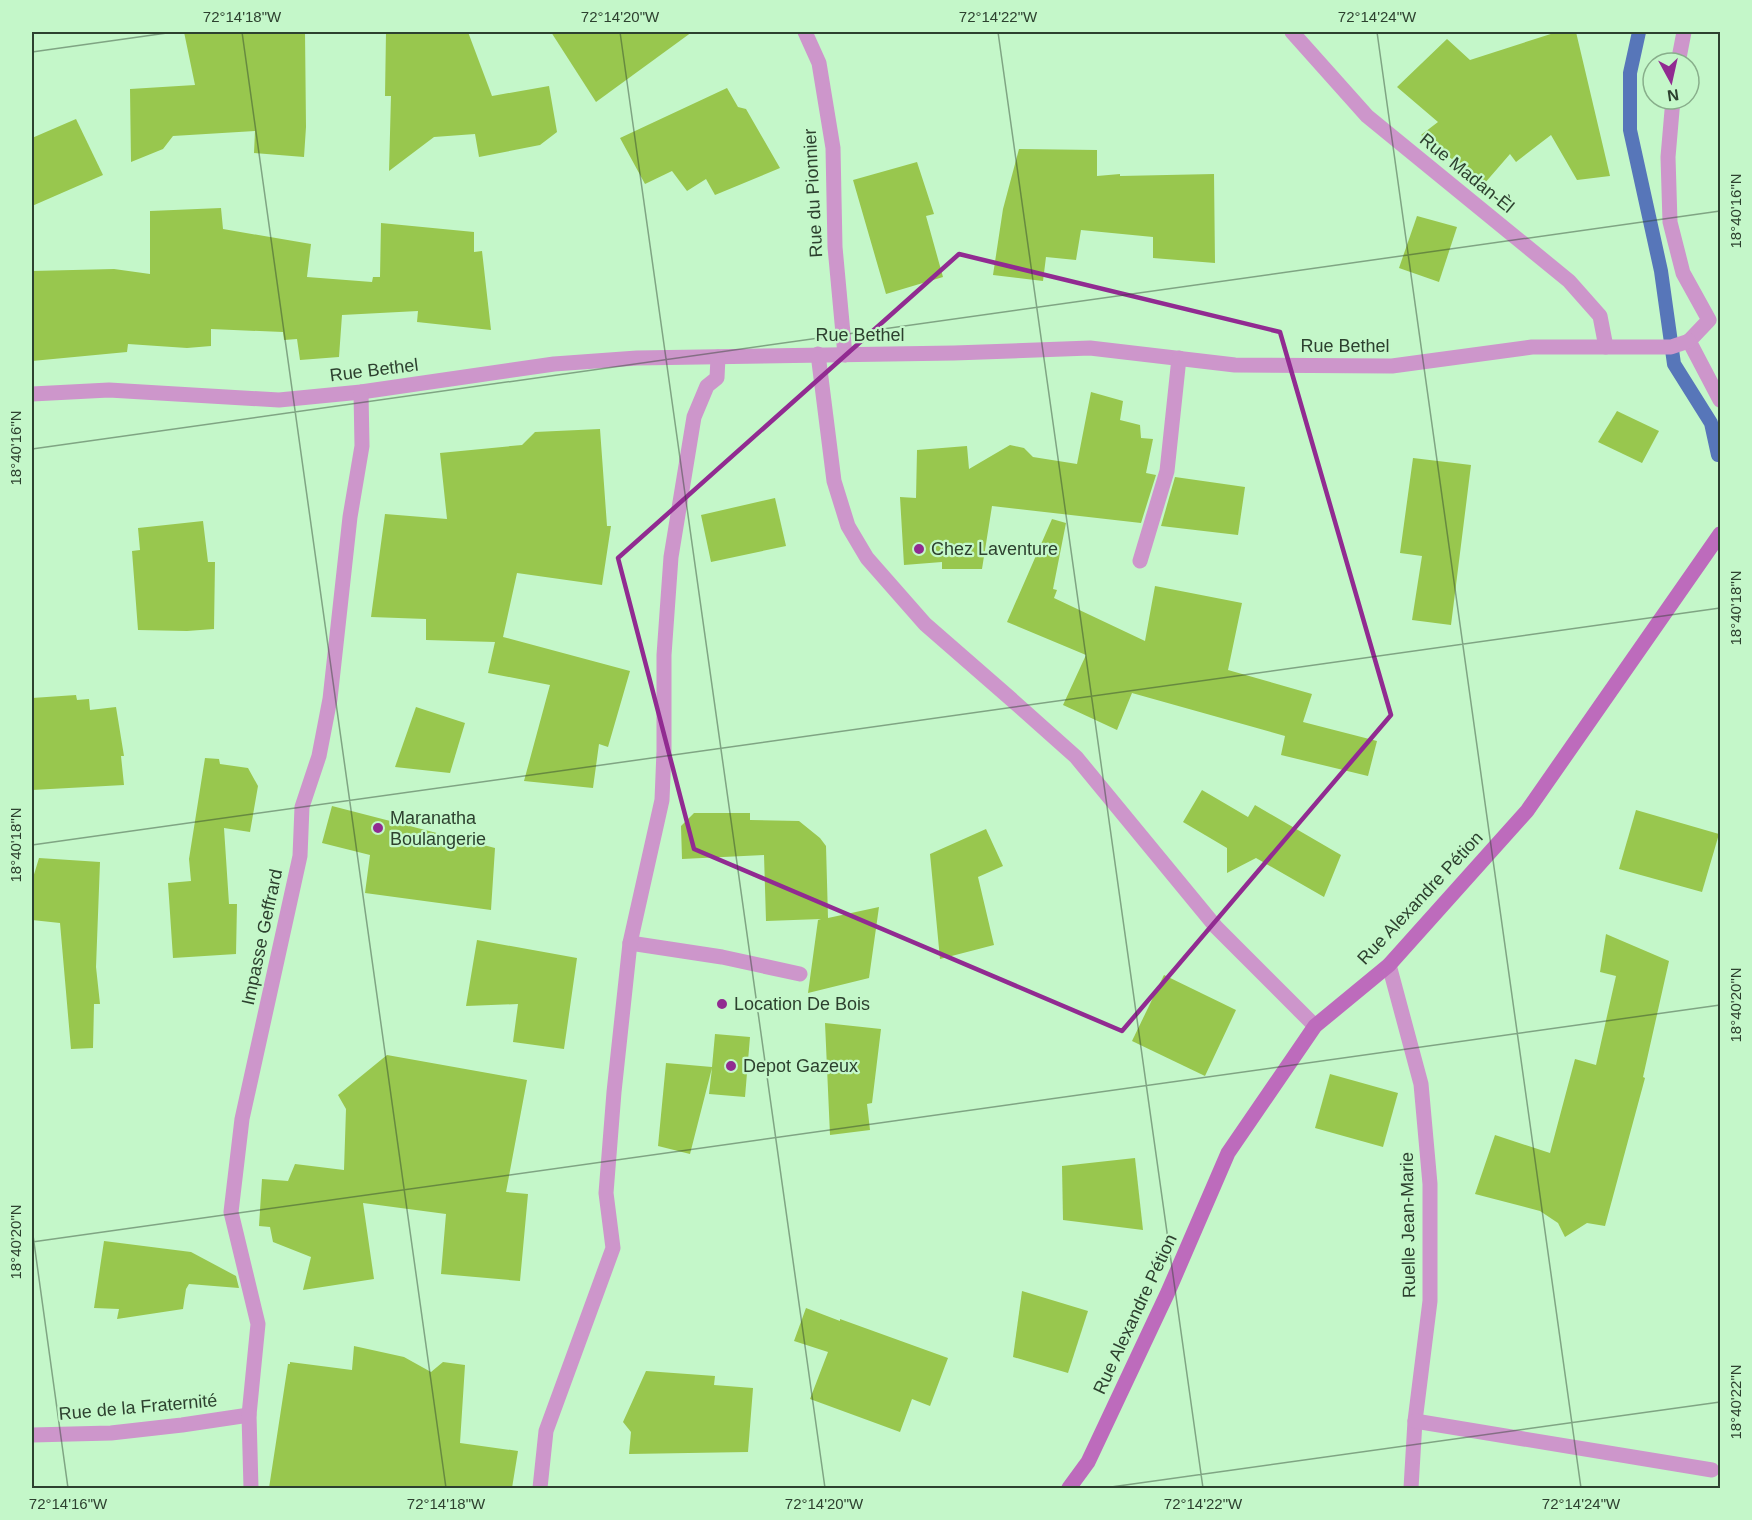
<svg xmlns="http://www.w3.org/2000/svg" width="1752" height="1520" viewBox="0 0 1752 1520" font-family="Arial,sans-serif">
<style>
.lines{fill:none;stroke-linecap:round;stroke-linejoin:round}
.stream{stroke:#5776b9;stroke-width:14}
.building{fill:#98c74e}
.street{stroke:#cd96cb;stroke-width:15}
.secondary{stroke:#bd6bbc;stroke-width:15}
.marked{fill:none;stroke:#912b91;stroke-width:4.5;stroke-linejoin:round}
.ticks{fill:none;stroke:#2d412f;stroke-width:1.5;stroke-opacity:0.45}
.poi-dot{fill:#912b91;stroke:#c4f7c9;stroke-width:2}
.labels{text-anchor:middle;dominant-baseline:central;stroke-width:4.5;stroke-linejoin:round;paint-order:stroke}
.street-label{font-size:18px;fill:#2d412f;stroke:#c4f7c9}
.poi-label{font-size:18px;fill:#2d412f;stroke:#c4f7c9;text-anchor:start}
.neatline{fill:none;stroke:#2d412f;stroke-width:2}
.ticks-label{font-size:15px;text-anchor:middle;fill:#2d412f}
</style>
<rect width="100%" height="100%" fill="#c4f7c9"/>
<g class="lines">
<path class="stream" d="M 1639,32 L 1630,73 L 1630,130 L 1661,271 L 1674,364 L 1711,423 L 1718,455"/>
</g>
<g class="building">
<path d="M 184,32 L 305,32 L 306,127 L 304,157 L 254,153 L 255,131 L 173,136 L 163,149 L 131,162 L 130,89 L 195,85 Z"/>
<path d="M 386,32 L 468,32 L 492,96 L 549,86 L 557,132 L 540,145 L 479,157 L 475,134 L 434,137 L 389,171 L 391,96 L 385,96 Z"/>
<path d="M 551,32 L 692,32 L 596,102 Z"/>
<path d="M 1557,32 L 1576,32 L 1610,176 L 1577,180 L 1551,135 L 1516,162 L 1510,154 L 1484,184 L 1421,135 L 1438,122 L 1397,87 L 1447,39 L 1470,60 Z"/>
<path d="M 727,88 L 738,107 L 746,109 L 780,168 L 715,195 L 706,179 L 687,191 L 672,171 L 645,184 L 620,138 Z"/>
<path d="M 76,119 L 103,175 L 32,206 L 32,138 Z"/>
<path d="M 1019,149 L 1097,150 L 1097,176 L 1120,174 L 1120,176 L 1214,174 L 1215,263 L 1153,258 L 1153,237 L 1081,230 L 1076,260 L 1046,257 L 1043,281 L 993,275 L 1003,209 Z"/>
<path d="M 917,162 L 934,214 L 926,216 L 943,277 L 886,294 L 853,180 Z"/>
<path d="M 221,208 L 223,229 L 311,244 L 307,277 L 372,282 L 373,277 L 380,277 L 381,223 L 474,232 L 474,252 L 482,251 L 491,330 L 417,322 L 418,311 L 342,315 L 339,357 L 300,360 L 297,339 L 284,340 L 283,332 L 211,329 L 211,346 L 187,348 L 128,344 L 127,352 L 32,361 L 32,271 L 114,269 L 150,274 L 150,211 Z"/>
<path d="M 1417,216 L 1457,227 L 1439,282 L 1399,268 Z"/>
<path d="M 1091,392 L 1123,401 L 1120,420 L 1140,425 L 1141,438 L 1153,439 L 1146,473 L 1156,475 L 1141,523 L 992,506 L 982,569 L 942,569 L 942,562 L 904,565 L 900,497 L 916,498 L 917,450 L 967,446 L 969,469 L 1010,445 L 1024,448 L 1033,457 L 1077,464 Z"/>
<path d="M 1617,411 L 1659,431 L 1642,463 L 1598,442 Z"/>
<path d="M 600,429 L 607,526 L 611,526 L 602,585 L 517,573 L 503,637 L 630,671 L 608,747 L 599,744 L 593,788 L 524,781 L 550,685 L 488,673 L 495,642 L 426,640 L 426,619 L 371,617 L 385,514 L 447,519 L 440,453 L 522,445 L 535,432 Z"/>
<path d="M 1413,458 L 1471,465 L 1451,625 L 1412,620 L 1422,556 L 1400,553 Z"/>
<path d="M 1175,477 L 1245,487 L 1238,535 L 1161,526 Z"/>
<path d="M 775,498 L 786,546 L 711,562 L 701,515 Z"/>
<path d="M 1052,519 L 1066,523 L 1053,589 L 1057,590 L 1054,598 L 1145,641 L 1155,586 L 1242,603 L 1228,670 L 1312,694 L 1303,722 L 1377,741 L 1368,776 L 1281,755 L 1285,736 L 1132,693 L 1117,730 L 1063,705 L 1086,655 L 1007,622 Z"/>
<path d="M 203,521 L 208,562 L 215,562 L 214,629 L 187,631 L 138,630 L 132,551 L 140,550 L 138,528 Z"/>
<path d="M 76,695 L 77,700 L 89,699 L 90,710 L 116,707 L 124,756 L 121,756 L 124,785 L 32,790 L 32,698 Z"/>
<path d="M 416,707 L 465,723 L 450,773 L 395,767 Z"/>
<path d="M 205,758 L 219,759 L 220,764 L 248,768 L 258,786 L 250,832 L 224,828 L 229,904 L 237,904 L 236,954 L 173,958 L 168,883 L 191,881 L 189,859 Z"/>
<path d="M 1202,790 L 1248,817 L 1255,805 L 1341,855 L 1324,897 L 1256,858 L 1227,873 L 1227,848 L 1183,822 Z"/>
<path d="M 332,806 L 495,848 L 491,910 L 365,893 L 370,855 L 322,843 Z"/>
<path d="M 1636,810 L 1719,834 L 1702,892 L 1619,869 Z"/>
<path d="M 694,813 L 750,813 L 750,820 L 799,821 L 820,838 L 826,846 L 828,918 L 879,907 L 869,978 L 808,993 L 818,920 L 821,919 L 766,921 L 764,855 L 682,859 L 681,826 Z"/>
<path d="M 986,829 L 1003,866 L 978,877 L 994,945 L 940,959 L 930,854 Z"/>
<path d="M 39,858 L 100,862 L 96,967 L 100,1004 L 94,1004 L 93,1048 L 71,1049 L 60,923 L 32,920 L 32,881 Z"/>
<path d="M 1606,934 L 1669,961 L 1643,1077 L 1645,1078 L 1605,1226 L 1587,1223 L 1565,1237 L 1558,1223 L 1540,1211 L 1475,1194 L 1495,1135 L 1550,1153 L 1575,1059 L 1596,1065 L 1616,976 L 1600,972 Z"/>
<path d="M 477,940 L 577,958 L 564,1049 L 513,1042 L 518,1004 L 466,1006 Z"/>
<path d="M 1164,975 L 1236,1010 L 1205,1076 L 1132,1041 Z"/>
<path d="M 825,1023 L 881,1029 L 872,1103 L 867,1104 L 870,1130 L 830,1135 Z"/>
<path d="M 715,1034 L 750,1037 L 745,1097 L 709,1094 L 712,1068 L 690,1154 L 658,1146 L 666,1063 L 712,1067 Z"/>
<path d="M 387,1055 L 527,1080 L 506,1192 L 528,1194 L 520,1281 L 441,1274 L 446,1214 L 363,1203 L 374,1279 L 303,1290 L 311,1257 L 273,1242 L 270,1227 L 259,1226 L 262,1179 L 288,1181 L 295,1164 L 344,1170 L 346,1109 L 338,1095 Z"/>
<path d="M 1330,1074 L 1398,1093 L 1383,1147 L 1315,1128 Z"/>
<path d="M 1135,1158 L 1143,1230 L 1063,1220 L 1062,1166 Z"/>
<path d="M 104,1241 L 191,1252 L 236,1276 L 239,1288 L 189,1284 L 186,1289 L 183,1309 L 117,1319 L 119,1309 L 94,1308 Z"/>
<path d="M 1022,1291 L 1088,1311 L 1068,1373 L 1013,1357 Z"/>
<path d="M 806,1308 L 840,1321 L 840,1319 L 948,1358 L 930,1406 L 912,1399 L 900,1432 L 810,1399 L 828,1352 L 794,1341 Z"/>
<path d="M 354,1346 L 404,1357 L 431,1372 L 443,1362 L 465,1365 L 460,1443 L 518,1451 L 512,1488 L 269,1488 L 288,1364 L 290,1364 L 290,1362 L 352,1370 Z"/>
<path d="M 646,1371 L 715,1376 L 714,1385 L 753,1388 L 748,1452 L 629,1454 L 631,1432 L 623,1422 Z"/>
</g>
<g class="lines">
<g class="street">
<path d="M 805,32 L 819,63 L 833,148 L 835,247 L 845,355"/>
<path d="M 1292,32 L 1367,116 L 1569,281 L 1600,316 L 1606,347"/>
<path d="M 1678,63 L 1684,32"/>
<path d="M 1673,99 L 1668,157 L 1670,222 L 1683,273 L 1709,320 L 1689,341"/>
<path d="M 1689,341 L 1720,400"/>
<path d="M 818,354 L 834,481 L 848,526 L 867,558 L 925,624 L 1011,699 L 1076,757 L 1216,927 L 1315,1026"/>
<path d="M 32,394 L 109,390 L 279,400 L 361,392 L 554,364 L 637,358 L 954,353 L 1090,348 L 1235,365 L 1392,366 L 1532,347 L 1671,347 L 1689,341"/>
<path d="M 1140,561 L 1167,471 L 1179,358"/>
<path d="M 630,943 L 722,957 L 800,974"/>
<path d="M 1389,965 L 1421,1084 L 1430,1184 L 1430,1301 L 1415,1421 L 1411,1488"/>
<path d="M 1415,1421 L 1712,1470"/>
<path d="M 32,1435 L 111,1433 L 182,1425 L 249,1415"/>
<path d="M 251,1488 L 249,1415 L 258,1324 L 231,1212 L 242,1119 L 300,856 L 302,807 L 319,756 L 330,699 L 350,517 L 362,446 L 361,392"/>
<path d="M 540,1488 L 546,1431 L 613,1248 L 606,1193 L 614,1092 L 630,943 L 662,800 L 664,751 L 664,655 L 671,557 L 694,417 L 707,386 L 717,378 L 718,357"/>
</g>
<path class="secondary" d="M 1069,1488 L 1088,1462 L 1168,1292 L 1228,1153 L 1315,1026 L 1389,965 L 1527,811 L 1720,534"/>
</g>
<path class="marked" d="M 959,254 L 1280,332 L 1391,715 L 1122,1031 L 694,849 L 618,558 Z"/>
<path class="ticks" d="M 242,32 L 446,1488M 620,32 L 825,1488M 998,32 L 1203,1488M 1377,32 L 1581,1488M 32,52 L 174,32M 32,449 L 1720,211M 32,845 L 1720,608M 32,1228 L 68,1488M 32,1242 L 1720,1005M 1104,1488 L 1720,1402"/>
<g class="poi-dot">
<circle cx="919" cy="549" r="6"/>
<circle cx="378" cy="828" r="6"/>
<circle cx="722" cy="1004" r="6"/>
<circle cx="731" cy="1066" r="6"/>
</g>
<g class="labels">
<g class="street-label">
<text transform="translate(1467 173) rotate(39)">Rue Madan-Èl</text>
<text transform="translate(813 193) rotate(-93)">Rue du Pionnier</text>
<text x="860" y="335">Rue Bethel</text>
<text x="1345" y="346">Rue Bethel</text>
<text transform="translate(374 370) rotate(-7)">Rue Bethel</text>
<text transform="translate(1420 898) rotate(-47)">Rue Alexandre Pétion</text>
<text transform="translate(262 937) rotate(-78)">Impasse Geffrard</text>
<text transform="translate(1408 1225) rotate(-91)">Ruelle Jean-Marie</text>
<text transform="translate(1135 1314) rotate(-65)">Rue Alexandre Pétion</text>
<text transform="translate(138 1407) rotate(-5)">Rue de la Fraternité</text>
</g>
<g class="poi-label">
<text x="931" y="549">Chez Laventure</text>
<text x="390" y="818">Maranatha<tspan x="390" dy="21">Boulangerie</tspan></text>
<text x="734" y="1004">Location De Bois</text>
<text x="743" y="1066">Depot Gazeux</text>
</g>
</g>
<rect width="1752" height="1520" fill="none" stroke="#c4f7c9" stroke-width="66"/>
<g transform="translate(1671 81) rotate(172)"><circle r="28" fill="#c4f7c9" stroke="#88ae8b" stroke-width="1.5"/>
<path d="M0-4.5L10 22L0 15L-10 22Z" fill="#912b91"/>
<text y="-9" font-size="16" font-weight="bold" text-anchor="middle" fill="#2d412f">N</text>
</g>
<rect x="33" y="33" width="1686" height="1454" class="neatline"/>
<g class="ticks-label">
<text x="242" y="22">72°14'18"W</text>
<text x="620" y="22">72°14'20"W</text>
<text x="998" y="22">72°14'22"W</text>
<text x="1377" y="22">72°14'24"W</text>
<text transform="translate(1736 211) rotate(-90)" y="5">18°40'16"N</text>
<text transform="translate(16 448) rotate(-90)" y="5">18°40'16"N</text>
<text transform="translate(1736 608) rotate(-90)" y="5">18°40'18"N</text>
<text transform="translate(16 845) rotate(-90)" y="5">18°40'18"N</text>
<text transform="translate(1736 1005) rotate(-90)" y="5">18°40'20"N</text>
<text transform="translate(16 1242) rotate(-90)" y="5">18°40'20"N</text>
<text transform="translate(1736 1402) rotate(-90)" y="5">18°40'22"N</text>
<text x="68" y="1509">72°14'16"W</text>
<text x="446" y="1509">72°14'18"W</text>
<text x="824" y="1509">72°14'20"W</text>
<text x="1203" y="1509">72°14'22"W</text>
<text x="1581" y="1509">72°14'24"W</text>
</g>
</svg>
